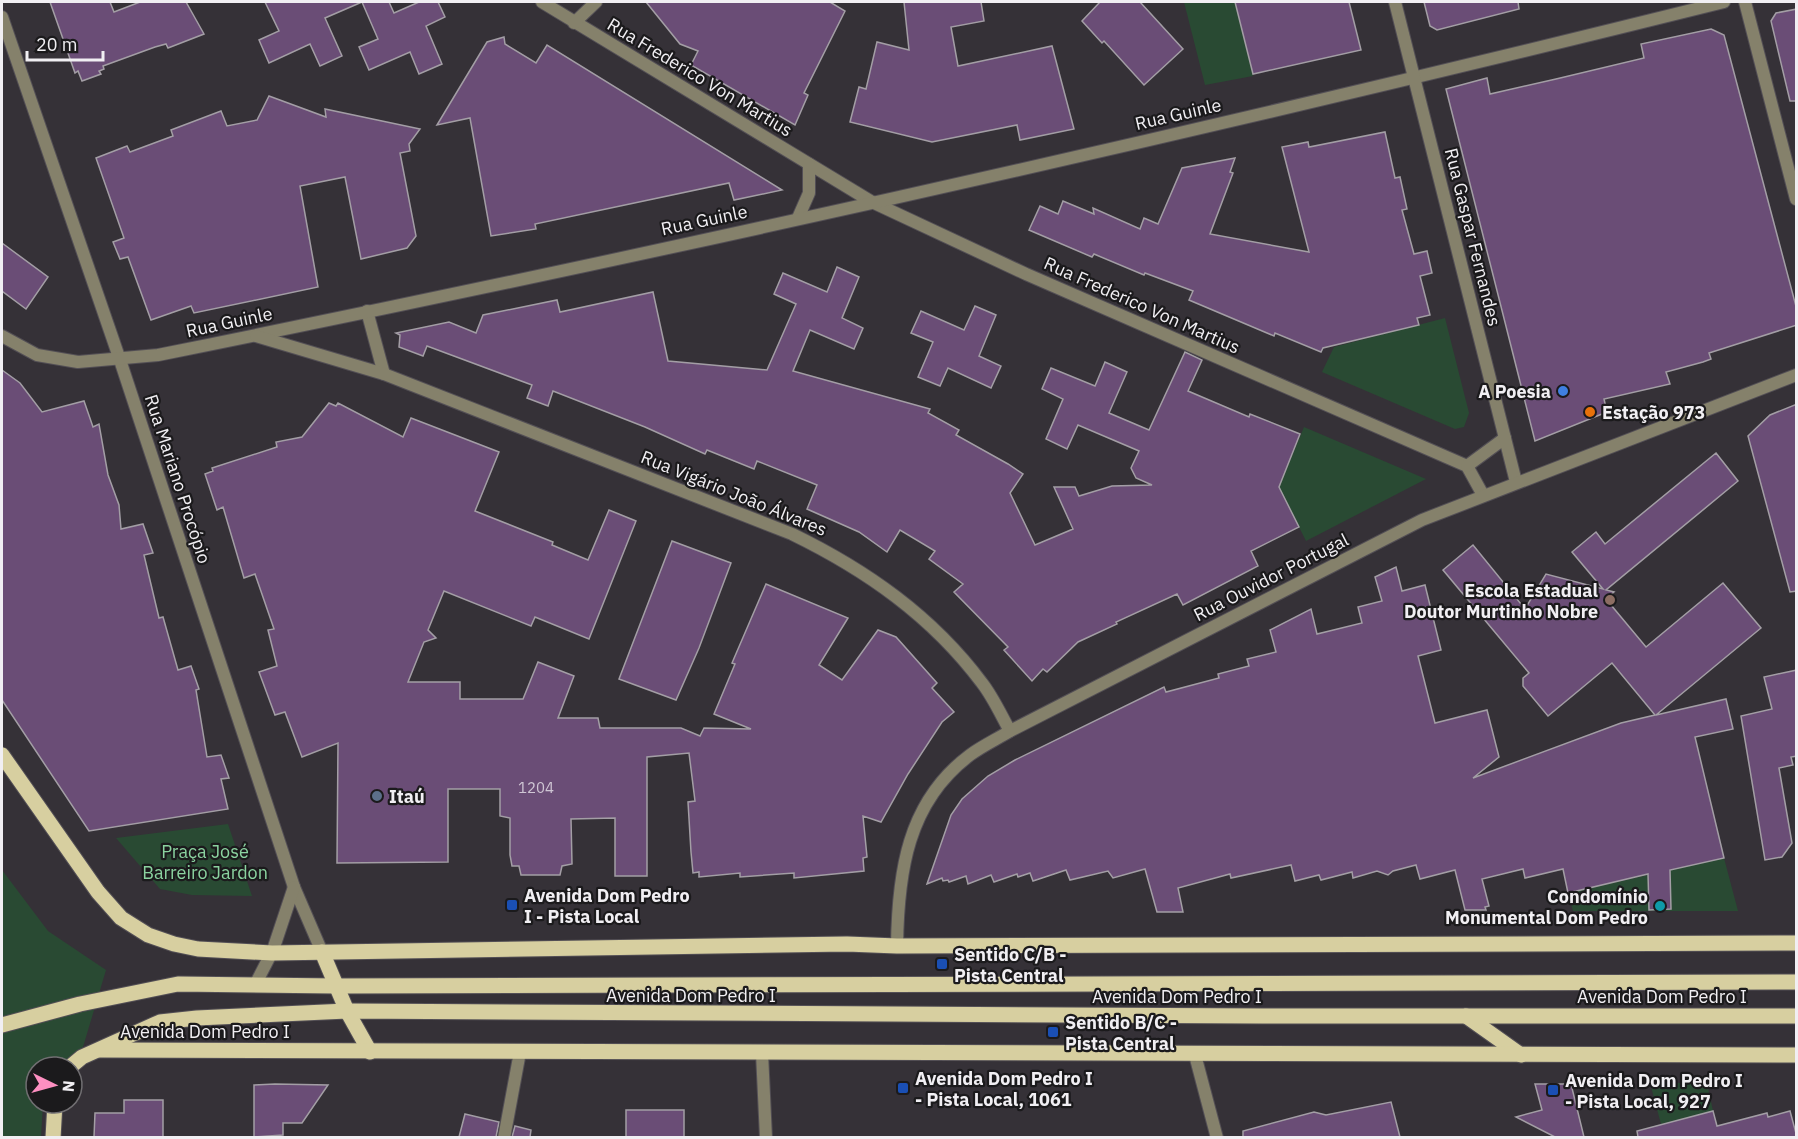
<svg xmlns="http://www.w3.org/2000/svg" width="1798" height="1139" viewBox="0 0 1798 1139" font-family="'IBM Plex Sans',sans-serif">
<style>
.green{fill:#294a33}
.building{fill:#6a4d76;stroke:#a39ea5;stroke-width:1.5}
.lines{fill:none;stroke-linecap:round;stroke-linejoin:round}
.minor-casing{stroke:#534f55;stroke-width:14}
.tertiary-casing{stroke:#534f55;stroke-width:14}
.primary-casing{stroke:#534f55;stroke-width:17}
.minor{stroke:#85816b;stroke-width:12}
.tertiary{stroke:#85816b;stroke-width:12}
.primary{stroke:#d7cfa0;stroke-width:15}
.shop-dot{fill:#3f7fe0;stroke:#1b1a1c;stroke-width:2}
.food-dot{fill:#e8710a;stroke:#1b1a1c;stroke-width:2}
.education-dot{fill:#8d6e63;stroke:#1b1a1c;stroke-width:2}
.service-dot{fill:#5c6f8a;stroke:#1b1a1c;stroke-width:2}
.transit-dot{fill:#1a4fb4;stroke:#1b1a1c;stroke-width:2}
.culture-dot{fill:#0f9aa8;stroke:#1b1a1c;stroke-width:2}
.labels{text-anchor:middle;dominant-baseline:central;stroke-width:4.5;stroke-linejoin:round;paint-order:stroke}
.number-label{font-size:15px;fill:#cfc6d4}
.street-label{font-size:18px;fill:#f1eff3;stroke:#1b1a1c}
.poi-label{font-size:18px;font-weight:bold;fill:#f1eff3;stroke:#1b1a1c;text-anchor:start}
.park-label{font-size:18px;fill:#8bd3a0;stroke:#1b1a1c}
</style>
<rect width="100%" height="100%" fill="#353137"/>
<g class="green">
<path d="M 1184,2 L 1235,2 L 1253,76 L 1205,85 Z"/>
<path d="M 1445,318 L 1469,413 L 1464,427 L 1455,429 L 1322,372 L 1334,347 Z"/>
<path d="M 1304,427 L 1426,479 L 1306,541 L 1279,487 Z"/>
<path d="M 228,824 L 252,896 L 192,895 L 160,889 L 116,838 Z"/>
<path d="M 1724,858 L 1738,911 L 1573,911 L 1568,893 Z"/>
<path d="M 2,870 L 48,931 L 106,970 L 83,1047 L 63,1067 L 36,1067 L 36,1103 L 43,1103 L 41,1137 L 2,1137 Z"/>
<path d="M 1650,1083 L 1707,1083 L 1713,1111 L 1661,1124 Z"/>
</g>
<g class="building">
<path d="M 50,2 L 110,2 L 114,12 L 140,2 L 186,2 L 204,34 L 168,48 L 166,44 L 155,47 L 103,66 L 104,69 L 99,71 L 101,74 L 82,81 L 78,71 L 75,73 Z"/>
<path d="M 265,2 L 362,2 L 325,18 L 342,56 L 320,66 L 310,44 L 269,63 L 259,40 L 279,31 Z"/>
<path d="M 362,2 L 389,2 L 394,13 L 419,2 L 438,2 L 445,17 L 426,26 L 442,64 L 419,74 L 410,52 L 369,70 L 359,47 L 378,39 Z"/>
<path d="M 646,2 L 830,2 L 845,11 L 804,93 L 808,95 L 795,125 L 691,65 L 698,51 L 680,44 Z"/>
<path d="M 904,2 L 981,2 L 984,21 L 951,27 L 958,66 L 1052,46 L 1074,129 L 1020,140 L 1017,125 L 932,142 L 850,122 L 859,87 L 866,89 L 877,42 L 909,50 Z"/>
<path d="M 1100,2 L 1140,2 L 1183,49 L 1144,85 L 1104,41 L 1102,43 L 1082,21 Z"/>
<path d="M 1235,2 L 1349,2 L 1361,50 L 1253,74 Z"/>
<path d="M 1424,2 L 1518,2 L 1519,9 L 1437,30 L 1430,26 Z"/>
<path d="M 1797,9 L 1797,101 L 1790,101 L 1771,21 L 1776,13 Z"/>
<path d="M 1711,29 L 1724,35 L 1797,310 L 1797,325 L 1709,353 L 1711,359 L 1703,362 L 1666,372 L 1670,384 L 1604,399 L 1607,412 L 1535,441 L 1446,89 L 1487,78 L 1490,94 L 1556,79 L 1644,58 L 1641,44 Z"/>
<path d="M 504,37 L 505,44 L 536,63 L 547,45 L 782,190 L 734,200 L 729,183 L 535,224 L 536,229 L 491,236 L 470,118 L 437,125 L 487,42 Z"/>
<path d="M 269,96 L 326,117 L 325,109 L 420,129 L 409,144 L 410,151 L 400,153 L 416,236 L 407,248 L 361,259 L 345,177 L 300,186 L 318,287 L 194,313 L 191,306 L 151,320 L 128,257 L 120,259 L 113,242 L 124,238 L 96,158 L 127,146 L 130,152 L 173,136 L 171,130 L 221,111 L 227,126 L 257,120 Z"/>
<path d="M 1385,132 L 1395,178 L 1400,177 L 1407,209 L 1402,210 L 1414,254 L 1427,251 L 1432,273 L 1420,276 L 1430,315 L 1417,318 L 1419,325 L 1323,348 L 1321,352 L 1275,333 L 1274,336 L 1189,300 L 1193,291 L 1145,273 L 1144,275 L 1094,254 L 1092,257 L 1029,230 L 1040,206 L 1058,214 L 1063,201 L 1094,214 L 1093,208 L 1140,229 L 1144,218 L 1158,224 L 1182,168 L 1235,158 L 1230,172 L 1233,173 L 1210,234 L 1309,252 L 1282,147 L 1308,142 L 1309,147 Z"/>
<path d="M 2,243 L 48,277 L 26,309 L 2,291 Z"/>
<path d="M 837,267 L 859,277 L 842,318 L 863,328 L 854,349 L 810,330 L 793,371 L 930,409 L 928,413 L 959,430 L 956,435 L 1008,464 L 1023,474 L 1010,493 L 1035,545 L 1073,529 L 1054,487 L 1075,487 L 1079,496 L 1112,486 L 1152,485 L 1136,478 L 1131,468 L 1139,451 L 1078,425 L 1067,449 L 1046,439 L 1063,399 L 1042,389 L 1051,368 L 1095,386 L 1105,362 L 1127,372 L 1109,413 L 1149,430 L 1185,352 L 1202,360 L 1188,391 L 1249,417 L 1250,414 L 1300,434 L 1279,487 L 1299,527 L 1251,551 L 1258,566 L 1183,605 L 1177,594 L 1116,622 L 1117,624 L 1078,642 L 1047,672 L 1043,669 L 1032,681 L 1004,650 L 1008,647 L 954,592 L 963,584 L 929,559 L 935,551 L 900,530 L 887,552 L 859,532 L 807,509 L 817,485 L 757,461 L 754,469 L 707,450 L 705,454 L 645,427 L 553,391 L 548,406 L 527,398 L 532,385 L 427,346 L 423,356 L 399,347 L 400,335 L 396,333 L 449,322 L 476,333 L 483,315 L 557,300 L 560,312 L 653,292 L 668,361 L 767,370 L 796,304 L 774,294 L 783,273 L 827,292 Z"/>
<path d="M 975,306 L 996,315 L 979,356 L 1001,366 L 991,388 L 948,368 L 940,386 L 918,377 L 933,342 L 911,333 L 921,311 L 964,330 Z"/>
<path d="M 2,370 L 20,383 L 42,412 L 84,401 L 93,427 L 99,424 L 108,475 L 119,505 L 121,529 L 143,524 L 153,553 L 144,555 L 159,618 L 163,617 L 178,670 L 191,666 L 199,689 L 196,690 L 207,757 L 221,755 L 229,778 L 221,779 L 228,809 L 89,831 L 2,700 Z"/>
<path d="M 329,403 L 336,406 L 338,403 L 403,437 L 411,418 L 499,452 L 475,511 L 553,542 L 552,545 L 588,560 L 609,510 L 636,521 L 589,639 L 535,617 L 531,626 L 444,591 L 428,630 L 436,638 L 424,642 L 408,682 L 460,682 L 460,699 L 523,699 L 538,662 L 574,676 L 558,718 L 598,718 L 600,728 L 681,728 L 700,736 L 704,728 L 751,729 L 714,714 L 735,664 L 732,663 L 766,584 L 848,618 L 819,665 L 842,680 L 878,630 L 896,637 L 937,683 L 932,688 L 954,712 L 942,722 L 908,774 L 881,822 L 863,816 L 867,857 L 863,858 L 864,871 L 794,878 L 794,873 L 740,877 L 740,873 L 699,877 L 699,872 L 693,873 L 691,852 L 688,802 L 695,801 L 689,753 L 647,757 L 647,876 L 615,876 L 615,818 L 571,819 L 572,864 L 562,866 L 560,875 L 521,875 L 519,866 L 512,866 L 510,855 L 510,818 L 500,816 L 500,789 L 448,789 L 448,862 L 337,863 L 338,743 L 302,757 L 285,712 L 275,715 L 259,672 L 277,666 L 268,630 L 274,629 L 255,574 L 244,578 L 223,507 L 217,510 L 205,474 L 213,471 L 212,468 L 277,447 L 276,442 L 302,437 Z"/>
<path d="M 1797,404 L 1797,591 L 1790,592 L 1748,436 L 1770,415 Z"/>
<path d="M 1716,453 L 1738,481 L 1606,590 L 1614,592 L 1606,599 L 1646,647 L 1723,583 L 1761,628 L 1656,715 L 1726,699 L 1733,729 L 1695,737 L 1724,858 L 1670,870 L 1671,909 L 1649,910 L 1648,874 L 1568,893 L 1563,869 L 1525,878 L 1523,869 L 1482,879 L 1489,906 L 1485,907 L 1486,910 L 1465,910 L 1455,870 L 1420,879 L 1416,865 L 1393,871 L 1388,875 L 1377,871 L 1353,878 L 1352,872 L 1321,880 L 1319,875 L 1295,881 L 1291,865 L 1231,878 L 1230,874 L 1178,888 L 1183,912 L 1157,912 L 1145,869 L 1113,878 L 1108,871 L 1070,880 L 1066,870 L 1033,881 L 1030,873 L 1018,877 L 1017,874 L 994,882 L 991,875 L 968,884 L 966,876 L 949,882 L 948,880 L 943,881 L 942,878 L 927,884 L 951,815 L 962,799 L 988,776 L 1015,760 L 1164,687 L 1166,692 L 1219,678 L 1218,674 L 1249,666 L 1247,659 L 1276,652 L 1270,630 L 1311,609 L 1317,634 L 1362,623 L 1358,607 L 1382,601 L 1375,577 L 1396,567 L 1402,591 L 1425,585 L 1441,650 L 1418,656 L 1435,723 L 1487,710 L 1499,757 L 1473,778 L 1621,723 L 1655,715 L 1612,663 L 1548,716 L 1523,686 L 1523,678 L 1529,673 L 1443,570 L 1473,545 L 1525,609 L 1546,574 L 1603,589 L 1572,552 L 1596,532 L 1605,544 Z"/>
<path d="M 672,541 L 731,563 L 699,648 L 676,700 L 619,679 Z"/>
<path d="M 1797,670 L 1797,756 L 1791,757 L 1793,765 L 1779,768 L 1792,843 L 1782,857 L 1765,860 L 1741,716 L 1772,709 L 1764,677 Z"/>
<path d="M 1535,1084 L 1571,1084 L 1584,1137 L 1555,1137 L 1516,1117 L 1542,1110 Z"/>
<path d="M 254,1085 L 275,1084 L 328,1085 L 302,1123 L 283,1123 L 283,1135 L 254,1137 Z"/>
<path d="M 124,1100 L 163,1100 L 163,1137 L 94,1137 L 95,1113 L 124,1113 Z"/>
<path d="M 1391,1102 L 1400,1137 L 1243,1137 L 1243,1131 L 1314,1112 L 1326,1115 Z"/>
<rect x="626" y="1110" width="58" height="27"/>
<path d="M 1713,1111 L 1717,1126 L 1767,1113 L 1768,1117 L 1790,1111 L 1797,1137 L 1638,1137 L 1637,1131 Z"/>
<path d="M 465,1114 L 499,1122 L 496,1137 L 459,1137 Z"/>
<path d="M 515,1126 L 531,1130 L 530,1137 L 512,1137 Z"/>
</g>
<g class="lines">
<defs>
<g id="minor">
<path d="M 542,2 L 872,202 L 1026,274 L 1467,466 L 1483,495"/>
<path d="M 1745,2 L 1796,199"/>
<path d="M 2,17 L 120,360 L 294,887 L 322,952"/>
<path d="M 574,23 L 596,2"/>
<path d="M 798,218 L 809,193 L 809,164"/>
<path d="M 367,311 L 384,374"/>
<path d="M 2,336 L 37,355 L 78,362 L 158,355 C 682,249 1205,131 1724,2"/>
<path d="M 256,336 L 384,374 L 792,534 C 866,570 932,616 982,683 C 993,697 1001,715 1010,731"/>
<path d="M 1467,466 L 1505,438"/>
<path d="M 255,985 L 273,950 L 294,887"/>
<path d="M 762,1053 L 766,1138"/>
<path d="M 1195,1055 L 1217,1138"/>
<path d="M 504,1138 L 520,1052"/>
</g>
<g id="tertiary">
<path d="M 1395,2 L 1516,482"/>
<path d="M 897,946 C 898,873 907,802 970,755 C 982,746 997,739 1010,731 L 1422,520 L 1796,375"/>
</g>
<g id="primary">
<path d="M 2,755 L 98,892 L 121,918 L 148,935 L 174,944 L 198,949 L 272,953 L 847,944 L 897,946 L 1796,943"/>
<path d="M 322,952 L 347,1011 L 370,1052"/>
<path d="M 1466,1016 L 1521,1055"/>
<path d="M 2,1025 L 80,1004 L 178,984 L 336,986 L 1796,982"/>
<path d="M 100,1050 L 1796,1055"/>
<path d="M 70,1067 L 82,1057 L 160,1022 L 197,1018 L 347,1011 L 1263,1016 L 1796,1016"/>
<path d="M 53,1138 L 55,1103"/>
</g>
</defs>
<use href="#minor" class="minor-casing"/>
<use href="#tertiary" class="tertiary-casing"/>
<use href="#primary" class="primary-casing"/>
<use href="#minor" class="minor"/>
<use href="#tertiary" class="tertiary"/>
<use href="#primary" class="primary"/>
</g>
<circle class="shop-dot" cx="1563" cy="391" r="6"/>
<circle class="food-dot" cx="1590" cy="412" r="6"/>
<circle class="education-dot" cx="1610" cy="600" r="6"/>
<circle class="service-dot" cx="377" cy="796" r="6"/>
<g class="transit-dot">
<rect x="506" y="899" width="12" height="12" rx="3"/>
<rect x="936" y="958" width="12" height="12" rx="3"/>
<rect x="1047" y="1026" width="12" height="12" rx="3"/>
<rect x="897" y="1082" width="12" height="12" rx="3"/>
<rect x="1547" y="1084" width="12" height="12" rx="3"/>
</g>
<circle class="culture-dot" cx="1660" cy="906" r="6"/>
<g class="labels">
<g class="number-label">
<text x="536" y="787">1204</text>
</g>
<g class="street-label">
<text transform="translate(700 77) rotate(31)">Rua Frederico Von Martius</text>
<text transform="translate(1178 114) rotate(-13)">Rua Guinle</text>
<text transform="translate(704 220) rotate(-12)">Rua Guinle</text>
<text transform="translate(1473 237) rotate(76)">Rua Gaspar Fernandes</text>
<text transform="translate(1142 305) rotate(24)">Rua Frederico Von Martius</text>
<text transform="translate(229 322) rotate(-12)">Rua Guinle</text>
<text transform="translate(178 479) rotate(72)">Rua Mariano Procópio</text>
<text transform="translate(734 493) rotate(22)">Rua Vigário João Álvares</text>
<text transform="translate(1271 577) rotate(-27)">Rua Ouvidor Portugal</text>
<text x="691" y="995">Avenida Dom Pedro I</text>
<text x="1177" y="996">Avenida Dom Pedro I</text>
<text x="1662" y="996">Avenida Dom Pedro I</text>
<text x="205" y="1031">Avenida Dom Pedro I</text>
</g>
<g class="poi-label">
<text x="1551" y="391" text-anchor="end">A Poesia</text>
<text x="1602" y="412">Estação 973</text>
<text x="1598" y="590" text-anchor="end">Escola Estadual<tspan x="1598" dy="21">Doutor Murtinho Nobre</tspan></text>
<text x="389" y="796">Itaú</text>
<text x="524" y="895">Avenida Dom Pedro<tspan x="524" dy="21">I - Pista Local</tspan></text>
<text x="1648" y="896" text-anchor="end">Condomínio<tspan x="1648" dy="21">Monumental Dom Pedro</tspan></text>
<text x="954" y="954">Sentido C/B -<tspan x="954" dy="21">Pista Central</tspan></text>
<text x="1065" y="1022">Sentido B/C -<tspan x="1065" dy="21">Pista Central</tspan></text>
<text x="915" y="1078">Avenida Dom Pedro I<tspan x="915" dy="21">- Pista Local, 1061</tspan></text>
<text x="1565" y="1080">Avenida Dom Pedro I<tspan x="1565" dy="21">- Pista Local, 927</tspan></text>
</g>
<g class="park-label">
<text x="205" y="851">Praça José<tspan x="205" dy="21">Barreiro Jardon</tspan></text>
</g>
</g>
<rect width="1798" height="1139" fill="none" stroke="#f1eff3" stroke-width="6"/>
<g transform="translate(54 1085) rotate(95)"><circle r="28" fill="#1b1a1c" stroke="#716f72" stroke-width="1.5"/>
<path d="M0-4.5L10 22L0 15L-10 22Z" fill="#fd8fc1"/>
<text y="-9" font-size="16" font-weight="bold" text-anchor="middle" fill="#f1eff3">N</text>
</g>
<path d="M27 51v9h76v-9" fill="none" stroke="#f1eff3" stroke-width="3"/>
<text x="36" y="51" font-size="18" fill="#f1eff3" stroke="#1b1a1c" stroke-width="4.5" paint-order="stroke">20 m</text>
</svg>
